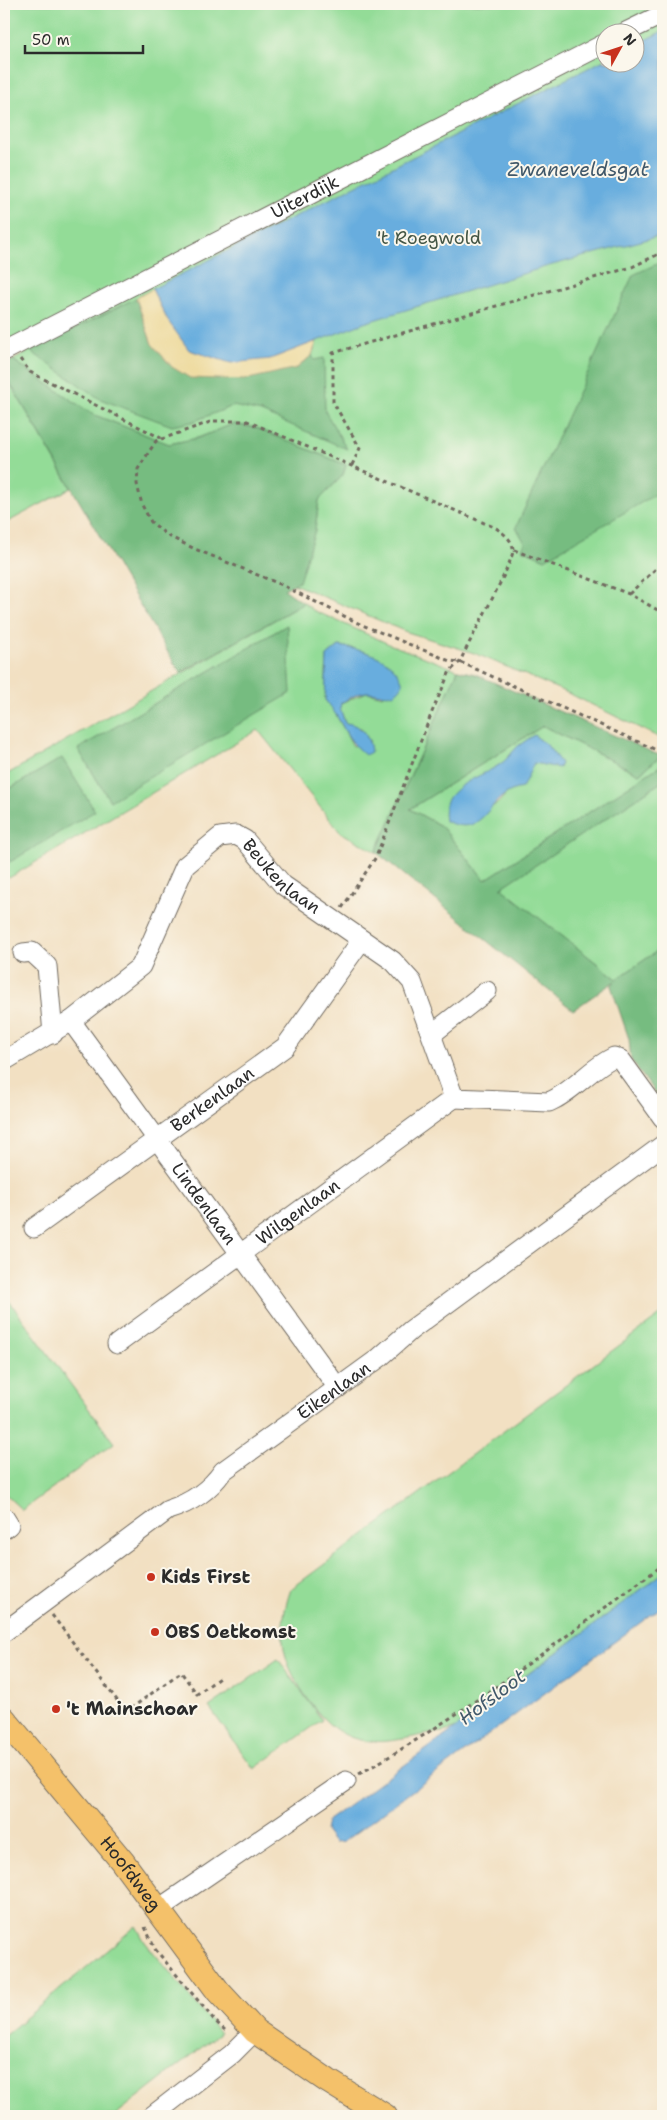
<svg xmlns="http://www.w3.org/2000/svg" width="667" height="2120" viewBox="0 0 667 2120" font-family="'Shantell Sans',sans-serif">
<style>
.green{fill:#93dc97;stroke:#5f8461;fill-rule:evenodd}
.forest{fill:#76bc80;stroke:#507456}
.sand{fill:#eeda9e;stroke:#8c8264}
.water{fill:#68adde;stroke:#4a6c84}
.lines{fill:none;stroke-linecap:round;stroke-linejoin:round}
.minor-casing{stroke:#716a60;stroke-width:21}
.major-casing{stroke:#716a60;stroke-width:26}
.path{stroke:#716a60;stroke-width:3;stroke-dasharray:4 4;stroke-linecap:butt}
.minor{stroke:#fff;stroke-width:19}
.major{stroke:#f4c16a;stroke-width:24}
.poi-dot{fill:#c8321e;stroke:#fbf7ec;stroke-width:2}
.labels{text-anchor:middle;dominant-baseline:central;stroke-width:4;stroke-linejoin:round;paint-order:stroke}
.street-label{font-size:18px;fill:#2b2b2b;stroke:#fbf7ec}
.park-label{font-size:18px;fill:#455746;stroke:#fbf7ec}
.poi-label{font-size:18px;font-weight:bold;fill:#2b2b2b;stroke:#fbf7ec;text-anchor:start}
.water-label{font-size:19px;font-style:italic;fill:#40586a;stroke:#fbf7ec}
</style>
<rect width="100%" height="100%" fill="#fbf7ec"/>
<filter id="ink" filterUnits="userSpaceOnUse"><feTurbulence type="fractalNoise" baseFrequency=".02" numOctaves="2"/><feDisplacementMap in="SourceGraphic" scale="10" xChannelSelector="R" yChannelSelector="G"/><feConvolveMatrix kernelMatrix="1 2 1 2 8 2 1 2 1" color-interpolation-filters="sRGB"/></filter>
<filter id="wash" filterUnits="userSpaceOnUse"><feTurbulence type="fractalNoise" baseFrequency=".0096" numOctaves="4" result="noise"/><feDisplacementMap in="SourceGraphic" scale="20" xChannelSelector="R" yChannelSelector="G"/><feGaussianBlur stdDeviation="1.12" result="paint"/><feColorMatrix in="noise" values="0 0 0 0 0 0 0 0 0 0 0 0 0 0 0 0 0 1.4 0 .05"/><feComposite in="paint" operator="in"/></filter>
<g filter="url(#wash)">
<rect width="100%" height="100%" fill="#f2e0c2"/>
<g class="green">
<path d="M 4,4 L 663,4 L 663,723 L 658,737 L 570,694 L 474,653 L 404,631 L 294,584 L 315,530 L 319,500 L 343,475 L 346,465 L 256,428 L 234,424 L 198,438 L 169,444 L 92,414 L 13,360 L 27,353 L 4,333 ZM 604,32 L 634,32 L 634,62 L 604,62 Z"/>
<path d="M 4,373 L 71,488 L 4,524 Z"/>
<path d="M 304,603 L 313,610 L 389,644 L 458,670 L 376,852 L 340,832 L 258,730 L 9,878 L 4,873 L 4,852 L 10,862 L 62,758 L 4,792 L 4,776 ZM 287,625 L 110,801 L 78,749 ZM 339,646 L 356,649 L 383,696 L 367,692 L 341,703 L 340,708 L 345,723 L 361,728 L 370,742 L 353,746 L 333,709 L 325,700 L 327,656 Z"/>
<path d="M 543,726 L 639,774 L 661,756 L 663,757 L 663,764 L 485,880 L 441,826 L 410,809 ZM 534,735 L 547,745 L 551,752 L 538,763 L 534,763 L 498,803 L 487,810 L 467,782 L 483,775 L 507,760 L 518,746 Z"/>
<path d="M 663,781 L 663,947 L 617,979 L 500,888 Z"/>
<path d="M 4,1294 L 114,1443 L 22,1510 L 4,1493 Z"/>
<path d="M 663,1313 L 663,1573 C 615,1609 566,1646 517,1682 C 501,1694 474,1720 457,1728 C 447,1732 434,1733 423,1735 C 372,1746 343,1748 310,1702 C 282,1664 275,1635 291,1589 Z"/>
<path d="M 278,1659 L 322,1720 L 254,1769 L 209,1707 Z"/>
<path d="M 136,1926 L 145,1942 L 220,2033 L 114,2116 L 4,2116 L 4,2036 Z"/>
</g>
<g class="forest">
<path d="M 663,261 L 663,490 L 545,559 L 522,549 L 525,543 L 516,527 L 633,275 Z"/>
<path d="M 136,298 L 152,344 L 297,368 L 312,355 L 314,360 L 324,358 L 325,411 L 347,449 L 261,412 L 233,406 L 192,422 L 172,426 L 100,399 L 30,351 Z"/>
<path d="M 13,360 L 92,414 L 169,444 L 198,438 L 233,424 L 256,428 L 346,465 L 343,475 L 319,500 L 315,530 L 299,582 L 284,589 L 304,603 L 180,673 L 4,373 L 4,365 Z"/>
<path d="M 287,625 L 291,693 L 110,801 L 78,749 Z"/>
<path d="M 458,670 L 475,674 L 661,756 L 639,774 L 543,726 L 410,809 L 441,826 L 485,880 L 663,764 L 663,781 L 501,888 L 617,979 L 663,947 L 663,1063 L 656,1068 L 663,1077 L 663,1104 L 631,1060 L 629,1039 L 611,986 L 615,981 L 573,1010 L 376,852 Z"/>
<path d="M 62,758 L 95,811 L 10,862 L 4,852 L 4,792 Z"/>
</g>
<path class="sand" d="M 152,289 L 168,321 L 270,359 L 317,341 L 312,355 L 297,368 L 244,380 L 190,378 L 172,367 L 152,344 L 136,298 Z"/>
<g class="water">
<path d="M 663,31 L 663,235 L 545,267 L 364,323 L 270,359 L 231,363 L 189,350 L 168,321 L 152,289 L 604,60 L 604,62 L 634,62 L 635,45 Z"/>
<path d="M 339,646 C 363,650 395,657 403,684 C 394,701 382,693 368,692 C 359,692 348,699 341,703 L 340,708 L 345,723 C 361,724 370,737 371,752 L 365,755 C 346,741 341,717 325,700 L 327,656 Z"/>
<path d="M 534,735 L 547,745 L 561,763 L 559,768 L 534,763 L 522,788 C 485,793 488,841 445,821 C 438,788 477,779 499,765 C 507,760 511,753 518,746 C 523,742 529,739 534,735 Z"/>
<path d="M 663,1573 L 663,1606 L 343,1842 L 334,1843 L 325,1831 L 327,1821 L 456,1728 Z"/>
</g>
</g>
<g filter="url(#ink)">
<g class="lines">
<defs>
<g id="minor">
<path d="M 626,32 L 663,14"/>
<path id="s1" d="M 4,351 L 604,44"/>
<path d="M 23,953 L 32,952 L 47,966 L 53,1034"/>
<path id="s2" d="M 71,1021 L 338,1388"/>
<path d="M 432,1034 L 487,991"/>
<path id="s3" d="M 4,1061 L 71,1021 L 141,966 L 185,866 L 220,837 L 236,835 L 245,840 L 283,885 L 393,961 L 412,982 L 454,1098 L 549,1102 C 574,1091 590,1068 614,1057 L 621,1060 L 663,1118"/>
<path id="s4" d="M 34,1228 L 285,1047 L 361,941"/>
<path id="s5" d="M 117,1344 L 454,1098"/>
<path d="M 4,1517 L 9,1525 L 4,1529"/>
<path id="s6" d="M 4,1632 L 168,1510 C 191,1503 209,1491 223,1471 L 379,1358 L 411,1330 L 663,1145"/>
<path d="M 157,1910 L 346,1781"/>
<path d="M 152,2116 L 232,2054 L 255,2031"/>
</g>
<g id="major">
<path id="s7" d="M 4,1719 L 122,1861 L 218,1991 L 255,2031 L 328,2081 L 385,2116"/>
</g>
</defs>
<use href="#minor" class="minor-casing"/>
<use href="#major" class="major-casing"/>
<g class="path">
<path d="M 20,359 L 30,372 L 161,438"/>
<path d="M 352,465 L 360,448 L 333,402 L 333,353 L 632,267 L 663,252"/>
<path d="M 514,550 L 629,594 L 663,613"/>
<path d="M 629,594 L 663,562"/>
<path d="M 342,908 L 376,857 L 432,712 L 450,671 L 460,662 C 468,642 515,561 513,549 C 512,539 503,533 496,528 L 247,421 L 213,421 L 156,441 L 138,469 L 137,484 L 142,505 L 151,522 L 168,536 L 195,549 L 282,585 L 360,624 L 450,661 L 460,662 L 663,753"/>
<path d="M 52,1615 L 126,1712 L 181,1672 L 197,1694 L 222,1676"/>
<path d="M 359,1774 C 466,1714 564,1637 663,1565"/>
<path d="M 145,1927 L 155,1949 L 216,2022 L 225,2030"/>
</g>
<use href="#minor" class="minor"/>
<use href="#major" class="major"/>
</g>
</g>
<g class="poi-dot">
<circle cx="151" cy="1577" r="5"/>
<circle cx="155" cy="1632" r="5"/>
<circle cx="56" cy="1709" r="5"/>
</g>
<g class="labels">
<g class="street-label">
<text stroke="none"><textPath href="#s1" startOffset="338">Uiterdijk</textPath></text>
<text stroke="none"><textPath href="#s3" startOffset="400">Beukenlaan</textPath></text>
<text stroke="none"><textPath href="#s4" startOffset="220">Berkenlaan</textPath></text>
<text stroke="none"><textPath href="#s2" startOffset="226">Lindenlaan</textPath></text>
<text stroke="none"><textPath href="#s5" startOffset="224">Wilgenlaan</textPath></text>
<text stroke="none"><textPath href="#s6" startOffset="410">Eikenlaan</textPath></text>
<text stroke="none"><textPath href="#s7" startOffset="200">Hoofdweg</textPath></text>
</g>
<g class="park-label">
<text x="429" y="238">'t Roegwold</text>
</g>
<g class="poi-label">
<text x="161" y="1577">Kids First</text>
<text x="165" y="1632">OBS Oetkomst</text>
<text x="66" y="1709">'t Mainschoar</text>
</g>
<g class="water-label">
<text x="578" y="169">Zwaneveldsgat</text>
<text transform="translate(492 1697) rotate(-37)">Hofsloot</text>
</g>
</g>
<rect width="667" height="2120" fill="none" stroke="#fbf7ec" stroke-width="20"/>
<g transform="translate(620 48) rotate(50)"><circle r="24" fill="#fbf7ec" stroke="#a8a59f"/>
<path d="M0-4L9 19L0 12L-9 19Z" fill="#c8321e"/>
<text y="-8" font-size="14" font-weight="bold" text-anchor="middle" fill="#2b2b2b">N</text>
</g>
<path d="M25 45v8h118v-8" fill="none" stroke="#2b2b2b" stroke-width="2.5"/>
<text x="32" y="45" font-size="15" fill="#2b2b2b" stroke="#fbf7ec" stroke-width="4" paint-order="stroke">50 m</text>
</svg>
